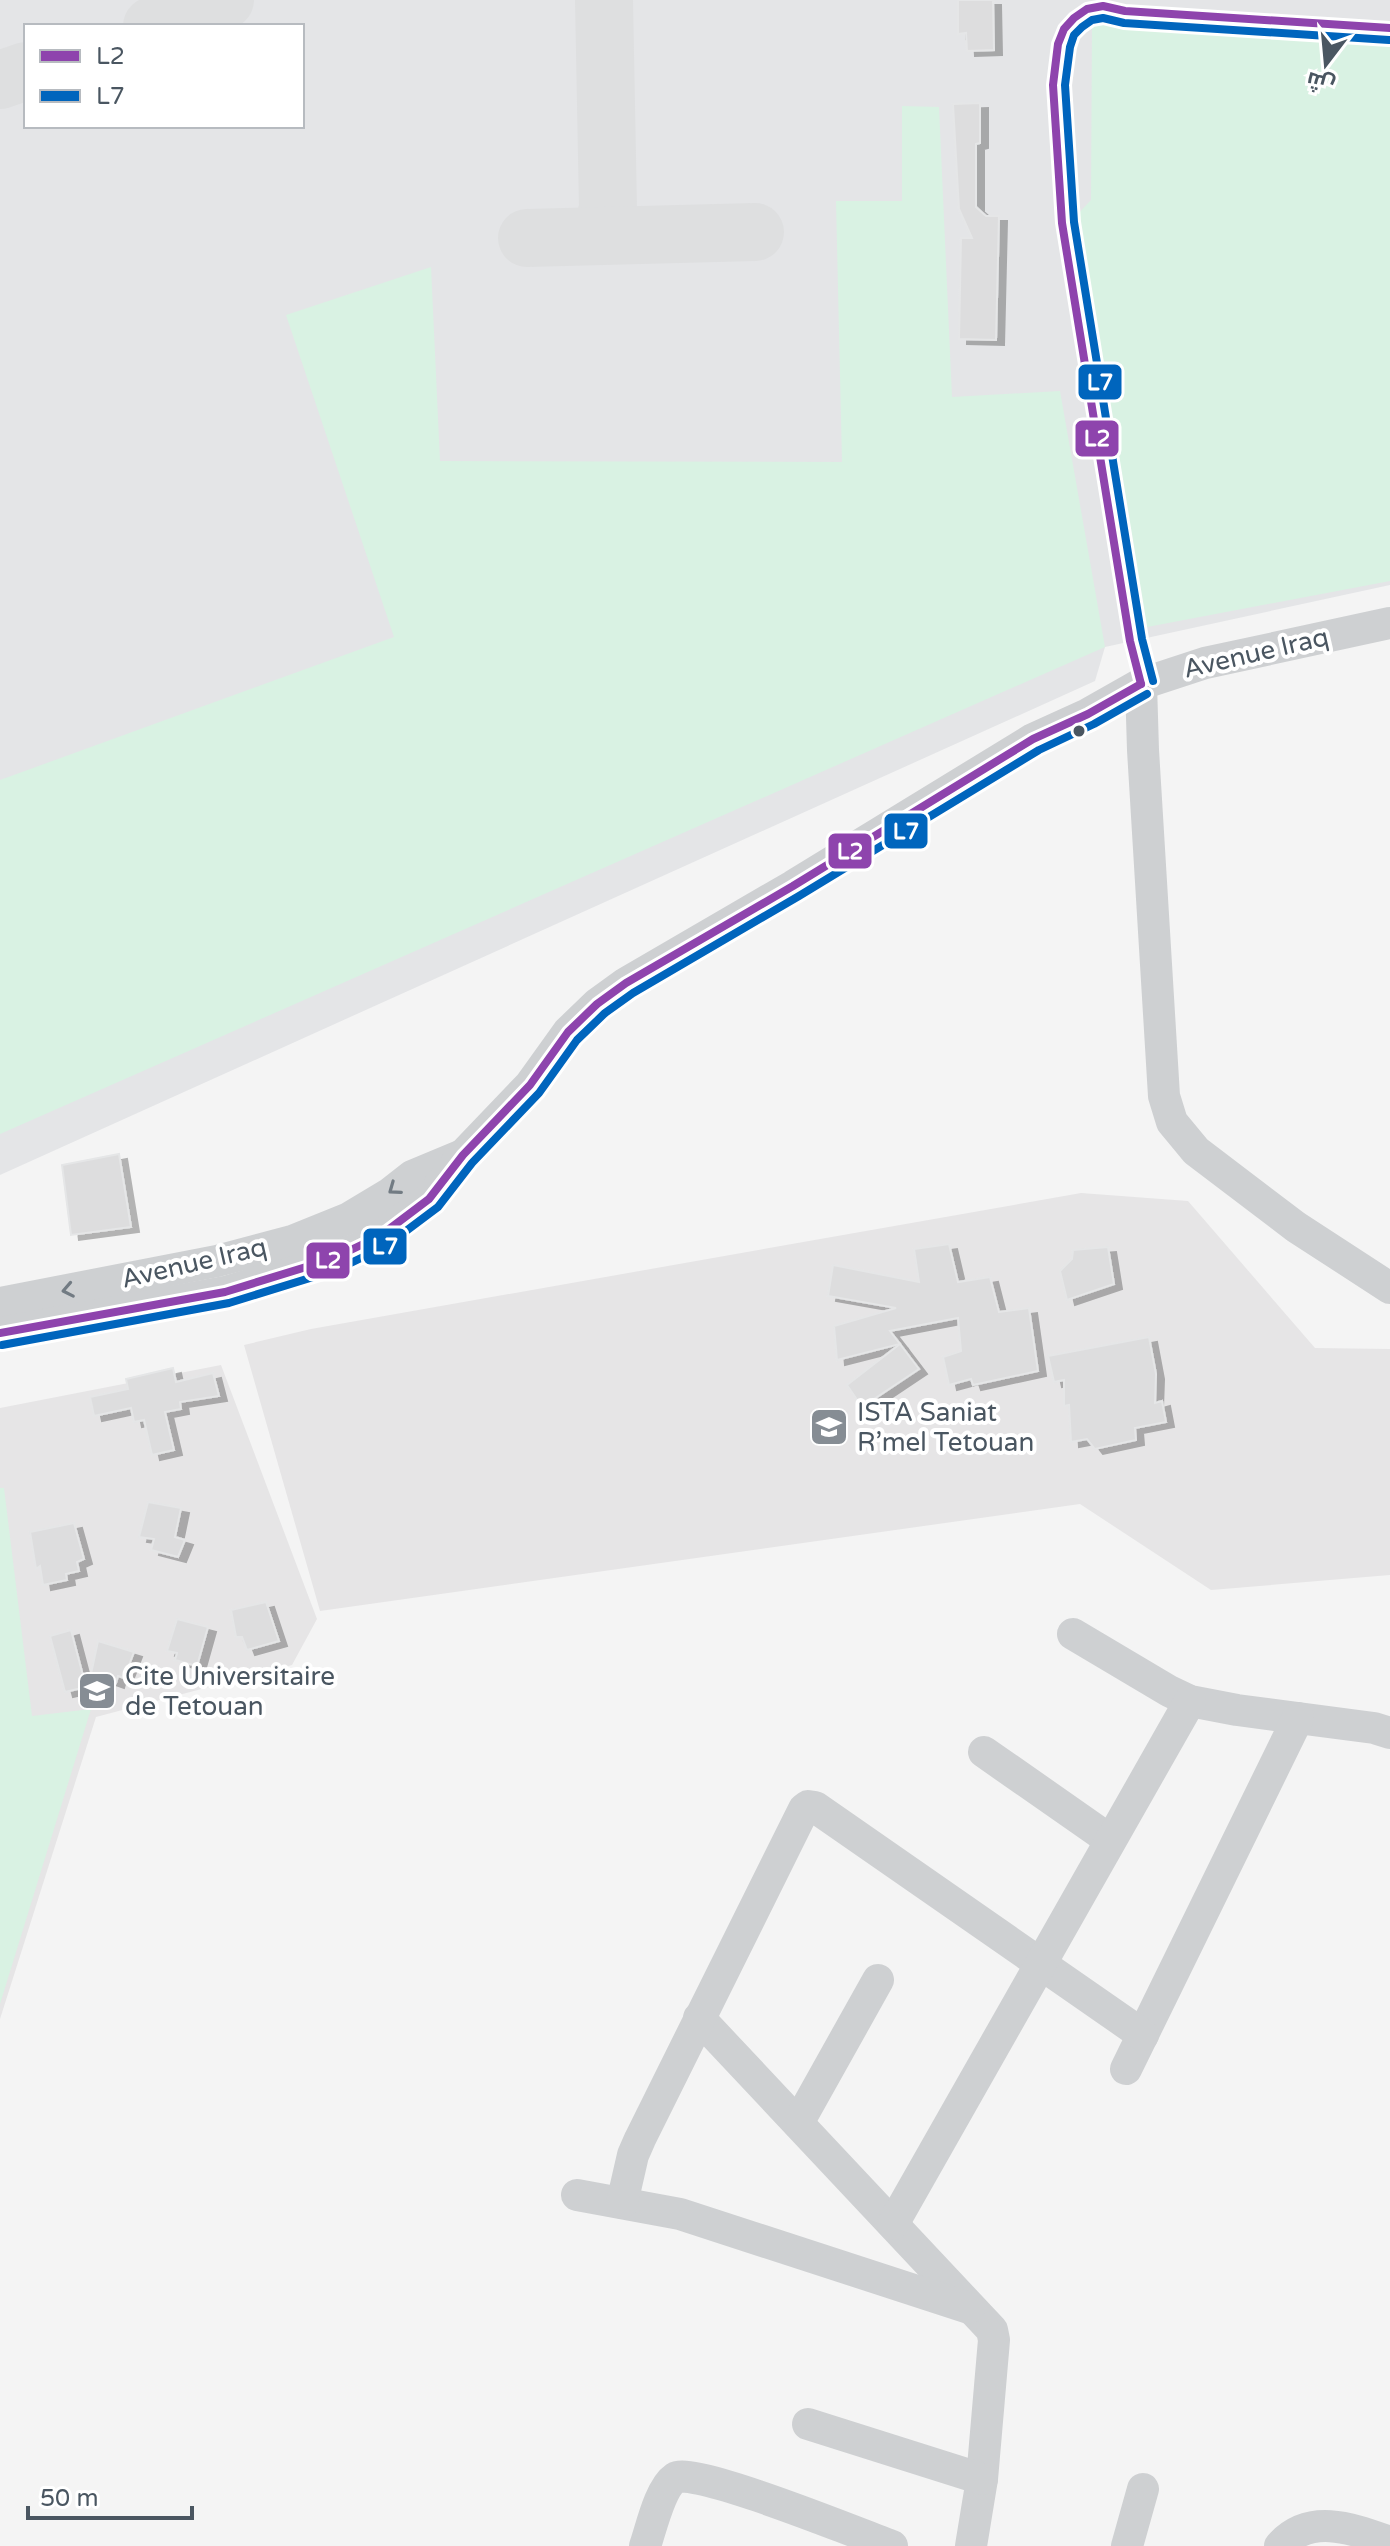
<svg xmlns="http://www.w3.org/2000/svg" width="1390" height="2546" viewBox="0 0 1390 2546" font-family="'Varela Round',Cairo,sans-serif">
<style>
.education{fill:#e6e5e6}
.airport{fill:#e4e5e7;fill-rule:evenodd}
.green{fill:#d9f2e3}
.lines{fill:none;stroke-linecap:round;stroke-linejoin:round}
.taxiway{stroke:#dedfe0;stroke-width:58}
.building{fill:#ddddde;stroke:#e5e6e7;stroke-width:2;filter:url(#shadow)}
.minor{stroke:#ced0d2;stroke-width:32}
.bus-1-casing{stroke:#fff;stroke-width:14}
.bus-2-casing{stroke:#fff;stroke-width:14}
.bus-1{stroke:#8e44ad;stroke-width:8}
.bus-2{stroke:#0065bd;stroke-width:8}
.oneway{stroke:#727b83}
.bus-dot{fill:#4a5661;stroke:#fff;stroke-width:3}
.labels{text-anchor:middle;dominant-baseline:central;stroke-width:8;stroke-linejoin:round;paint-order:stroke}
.street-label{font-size:26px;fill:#4a5661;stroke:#fff}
.poi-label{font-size:26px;fill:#4a5661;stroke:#fff;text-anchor:start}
.line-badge{stroke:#fff;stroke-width:3}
.badge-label{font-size:22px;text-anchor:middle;font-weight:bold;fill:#fff}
</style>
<defs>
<filter id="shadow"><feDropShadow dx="8" dy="5" stdDeviation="0" flood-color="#0004"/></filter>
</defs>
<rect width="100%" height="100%" fill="#f4f4f4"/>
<g class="education">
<path d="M 1081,1193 L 1188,1201 L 1315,1348 L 1390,1349 L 1390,1575 L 1211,1590 L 1080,1504 L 320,1611 L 244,1345 L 311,1329 Z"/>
<path d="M 221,1365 L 317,1619 L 292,1665 L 96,1717 L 0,2019 L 0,1408 Z"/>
</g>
<path class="airport" d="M 0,0 L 1390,0 L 1390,585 L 1105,647 L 1095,681 L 0,1175 ZM 26,26 L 302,26 L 302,126 L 26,126 Z"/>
<g class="green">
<path d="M 1092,23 L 1390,43 L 1390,581 L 1142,628 L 1077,215 L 1091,200 Z"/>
<path d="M 902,106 L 939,107 L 952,397 L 1060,391 L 1105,647 L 0,1134 L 0,780 L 394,637 L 286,315 L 431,267 L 440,461 L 842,462 L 836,201 L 902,201 Z"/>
<path d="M 0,1488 L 4,1488 L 32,1716 L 91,1709 L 0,2004 Z"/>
</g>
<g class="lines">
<g class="taxiway">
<path d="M 152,26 L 225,0"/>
<path d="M 0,80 L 26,71"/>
<path d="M 592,236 L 603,226 L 608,209 L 604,0"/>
<path d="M 527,238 L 755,232"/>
</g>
</g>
<g class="building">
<path d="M 958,0 L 993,0 L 994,50 L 967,51 L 966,33 L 958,34 Z"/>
<path d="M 980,103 L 980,143 L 976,144 L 976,207 L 986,216 L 999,216 L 996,340 L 959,339 L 961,238 L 972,238 L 959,209 L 953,104 Z"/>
<path d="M 119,1154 L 131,1227 L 71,1235 L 62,1165 Z"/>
<path d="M 949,1244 L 958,1282 L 990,1277 L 999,1312 L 1029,1308 L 1038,1371 L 973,1385 L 971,1379 L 949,1385 L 943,1357 L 961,1351 L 958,1318 L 890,1331 L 900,1344 L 837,1360 L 834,1326 L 896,1308 L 828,1296 L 833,1265 L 919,1282 L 914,1249 Z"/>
<path d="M 1108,1247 L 1114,1284 L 1067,1300 L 1060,1271 L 1072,1259 L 1073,1250 Z"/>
<path d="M 1149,1337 L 1156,1374 L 1155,1403 L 1162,1401 L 1166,1422 L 1135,1428 L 1136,1440 L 1095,1449 L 1087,1439 L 1071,1442 L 1069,1405 L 1064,1406 L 1064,1380 L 1054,1382 L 1048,1356 Z"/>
<path d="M 900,1344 L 919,1369 L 862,1407 L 847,1385 Z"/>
<path d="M 173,1368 L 176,1382 L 213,1373 L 219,1396 L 180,1402 L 181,1409 L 165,1412 L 174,1450 L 152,1455 L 144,1420 L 134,1422 L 131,1408 L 94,1416 L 90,1397 L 128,1389 L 126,1379 Z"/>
<path d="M 148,1502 L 181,1508 L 175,1537 L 185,1540 L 178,1557 L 151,1550 L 154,1539 L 139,1537 Z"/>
<path d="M 74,1523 L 84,1559 L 77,1562 L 79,1571 L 66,1574 L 67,1580 L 43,1585 L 40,1566 L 36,1569 L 30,1532 Z"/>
<path d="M 266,1602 L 279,1641 L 247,1650 L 242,1637 L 236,1637 L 231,1610 Z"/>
<path d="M 177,1619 L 208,1627 L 197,1666 L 175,1660 L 177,1653 L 167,1651 Z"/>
<path d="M 71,1630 L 86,1687 L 65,1692 L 50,1636 Z"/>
<path d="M 98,1641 L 134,1652 L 124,1678 L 118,1676 L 116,1683 L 91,1674 Z"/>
</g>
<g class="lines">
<g class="minor">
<path d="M 1141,684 L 1143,750 L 1164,1096 L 1172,1122 L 1196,1151 L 1296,1227 L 1390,1288"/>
<path d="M 0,1303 L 217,1261 L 292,1241 L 349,1218 L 389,1194 L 412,1176 L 460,1156"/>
<path d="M 0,1333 L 225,1292 L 297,1271 L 359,1248 L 380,1236 L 429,1199 L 463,1155 L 530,1085 L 568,1032 L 597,1004 L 626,983 L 793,886 L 1033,739 L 1088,714 L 1141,684 L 1205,663 L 1390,623"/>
<path d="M 1073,1634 L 1169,1691 L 1190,1701 L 1237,1710 L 1374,1728 L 1390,1733"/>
<path d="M 984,1752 L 1110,1840"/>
<path d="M 699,2018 L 992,2330 L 994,2340 L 982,2479 L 971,2546"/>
<path d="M 1126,2069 L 1298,1718"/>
<path d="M 798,2123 L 878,1980"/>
<path d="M 577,2195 L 680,2214 L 969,2308"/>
<path d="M 622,2203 L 633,2155 L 640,2139 L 804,1809 L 808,1806 L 815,1807 L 1143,2035"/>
<path d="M 893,2224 L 1190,1701"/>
<path d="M 808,2424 L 982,2479"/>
<path d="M 645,2546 C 651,2529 660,2488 675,2478 C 693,2466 862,2535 892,2546"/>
<path d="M 1127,2546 L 1143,2489"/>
<path d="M 1280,2546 C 1310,2512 1353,2529 1390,2542"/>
</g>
<defs>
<g id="bus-1">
<path d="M 1141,684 L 1130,641 L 1062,223 L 1053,85 L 1058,44 L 1064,29 L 1074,18 L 1087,9 L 1103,6 L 1125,11 L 1390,28"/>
<path d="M 0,1333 L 225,1292 L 332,1259 L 380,1236 L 429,1199 L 463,1155 L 530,1085 L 568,1032 L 597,1004 L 626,983 L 793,886 L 1033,739 L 1088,714 L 1141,684"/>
</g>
<g id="bus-2">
<path d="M 1153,681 L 1142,639 L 1074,222 L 1065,85 L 1070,47 L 1074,35 L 1082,27 L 1092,20 L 1103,18 L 1124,23 L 1389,40"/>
<path d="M 2,1345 L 229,1303 L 336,1270 L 386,1246 L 438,1207 L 472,1163 L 539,1093 L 577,1040 L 605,1013 L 633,993 L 799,896 L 1039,750 L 1094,724 L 1147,694"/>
</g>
</defs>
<use href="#bus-1" class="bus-1-casing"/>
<use href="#bus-2" class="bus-2-casing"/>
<use href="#bus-1" class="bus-1"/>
<use href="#bus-2" class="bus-2"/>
</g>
<defs><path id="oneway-chevron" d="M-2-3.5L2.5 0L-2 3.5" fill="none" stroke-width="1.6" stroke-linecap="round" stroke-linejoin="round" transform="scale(2)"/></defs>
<g class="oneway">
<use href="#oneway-chevron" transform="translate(394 1189) rotate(144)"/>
<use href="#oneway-chevron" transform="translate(68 1290) rotate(169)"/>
</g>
<defs>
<symbol id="school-square" viewBox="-11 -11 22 22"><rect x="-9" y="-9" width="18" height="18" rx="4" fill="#868d94" stroke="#fff"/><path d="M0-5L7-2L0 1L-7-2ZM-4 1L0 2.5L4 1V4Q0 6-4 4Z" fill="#fff"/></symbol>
<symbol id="university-square" viewBox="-11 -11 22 22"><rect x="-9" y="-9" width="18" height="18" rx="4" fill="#868d94" stroke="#fff"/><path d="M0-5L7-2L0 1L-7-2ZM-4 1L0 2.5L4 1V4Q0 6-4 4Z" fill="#fff"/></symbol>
</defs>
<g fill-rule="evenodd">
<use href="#school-square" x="807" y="1405" width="44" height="44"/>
<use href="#university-square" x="75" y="1669" width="44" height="44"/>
</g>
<circle class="bus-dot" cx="1079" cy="731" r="7"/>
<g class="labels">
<g class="street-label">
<text transform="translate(1256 653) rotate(-13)">Avenue Iraq</text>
<text transform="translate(194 1263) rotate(-13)">Avenue Iraq</text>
</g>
<g class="poi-label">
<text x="857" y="1412">ISTA Saniat<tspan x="857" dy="30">R’mel Tetouan</tspan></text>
<text x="125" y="1676">Cite Universitaire<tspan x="125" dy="30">de Tetouan</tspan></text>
</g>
</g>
<g class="line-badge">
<rect x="1077" y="363" width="46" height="38" rx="8" fill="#0065bd"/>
<rect x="1074" y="419" width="46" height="39" rx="8" fill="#8e44ad"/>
<rect x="883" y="812" width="46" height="38" rx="8" fill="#0065bd"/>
<rect x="827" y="832" width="46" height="38" rx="8" fill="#8e44ad"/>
<rect x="362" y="1227" width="46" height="39" rx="8" fill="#0065bd"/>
<rect x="305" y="1241" width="46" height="39" rx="8" fill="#8e44ad"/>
</g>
<g class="badge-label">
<text x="1100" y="390">L7</text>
<text x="1097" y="446">L2</text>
<text x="906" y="839">L7</text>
<text x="850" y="859">L2</text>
<text x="385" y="1254">L7</text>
<text x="328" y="1268">L2</text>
</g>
<rect x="24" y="24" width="280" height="104" fill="#ffffff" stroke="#b7bbc0" stroke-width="2"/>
<rect x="40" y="50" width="40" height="12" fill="#8e44ad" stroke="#b7bbc0" stroke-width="2"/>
<text x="96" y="64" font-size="24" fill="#4a5661">L2</text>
<rect x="40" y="90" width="40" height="12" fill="#0065bd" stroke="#b7bbc0" stroke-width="2"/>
<text x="96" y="104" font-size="24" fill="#4a5661">L7</text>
<g transform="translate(1326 64) rotate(196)" stroke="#ffffff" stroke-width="6" paint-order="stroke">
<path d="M0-6L14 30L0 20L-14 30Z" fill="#4a5661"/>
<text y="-12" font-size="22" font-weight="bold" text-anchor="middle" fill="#4a5661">ش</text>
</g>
<path d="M28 2506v12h164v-12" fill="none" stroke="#4a5661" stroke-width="4"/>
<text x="40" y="2506" font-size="24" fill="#4a5661" stroke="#ffffff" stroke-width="6" paint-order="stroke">50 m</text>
</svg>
